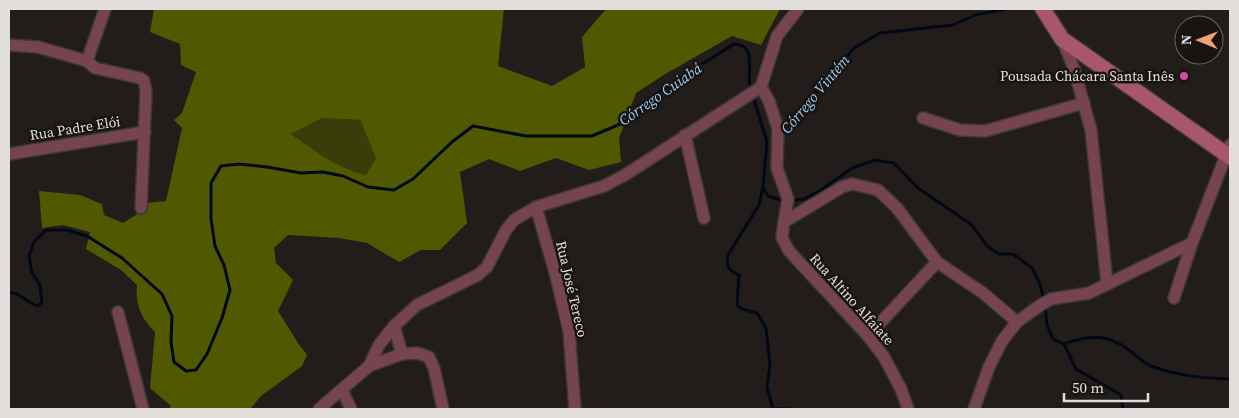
<svg xmlns="http://www.w3.org/2000/svg" width="1239" height="418" viewBox="0 0 1239 418" font-family="'Source Serif 4',serif">
<style>
.green{fill:#383d0a}
.forest{fill:#505800;fill-rule:evenodd}
.lines{fill:none;stroke-linecap:round;stroke-linejoin:round}
.stream{stroke:#000918;stroke-width:3}
.street-casing{stroke:#3d3835;stroke-width:14}
.secondary-casing{stroke:#3d3835;stroke-width:18}
.street{stroke:#764351;stroke-width:11}
.secondary{stroke:#a7566e;stroke-width:15}
.hotel-dot{fill:#d1479c;stroke:#181411;stroke-width:2}
.labels{text-anchor:middle;dominant-baseline:central;stroke-width:5;stroke-linejoin:round;paint-order:stroke}
.poi-label{font-size:14px;fill:#e2dedc;stroke:#181411;text-anchor:end}
.street-label{font-size:14px;fill:#e2dedc;stroke:#181411}
.water-label{font-size:15px;font-style:italic;fill:#9fcef9;stroke:#181411}
</style>
<rect width="100%" height="100%" fill="#221d1a"/>
<path class="green" d="M 322,118 L 360,120 L 376,158 L 366,175 C 337,168 314,151 291,134 Z"/>
<path class="forest" d="M 154,9 L 504,9 L 498,66 L 552,86 L 585,67 L 582,37 L 606,9 L 780,9 L 761,45 L 732,36 L 667,73 L 636,93 L 619,138 L 621,162 L 589,170 L 556,158 L 520,171 L 489,159 L 460,172 L 467,223 L 440,250 L 421,250 L 399,262 L 367,243 L 339,238 L 288,235 L 274,248 L 276,263 L 293,280 L 278,311 L 298,343 L 307,355 L 302,366 L 261,396 L 250,409 L 169,409 L 171,406 L 150,388 L 155,332 C 141,318 135,305 137,285 L 121,270 L 86,249 L 90,232 L 63,225 L 42,228 L 39,191 L 80,195 L 102,204 L 104,215 L 123,223 L 144,210 L 145,203 L 166,201 L 182,128 L 174,120 L 182,113 L 196,72 L 181,65 L 180,44 L 150,32 ZM 322,118 L 360,120 L 376,158 L 366,175 C 337,168 315,151 291,134 Z"/>
<g class="lines">
<g class="stream">
<path d="M 753,97 L 767,141 L 763,187 L 768,196 L 785,201 L 804,199 L 821,190 L 852,168 L 875,160 L 894,163 L 918,188 L 972,225 L 987,246 L 999,254 L 1013,254 L 1032,268 L 1040,284 L 1044,300"/>
<path d="M 781,135 L 783,135 L 787,123 L 831,76 L 854,48 L 880,33 L 953,25 L 975,15 L 1006,9"/>
<path d="M 763,187 L 759,205 L 728,255 C 726,267 728,270 739,275 L 737,305 L 742,309 L 757,313 L 766,328 L 770,365 L 767,387 L 773,409 L 789,409"/>
<path d="M 9,292 C 25,294 26,303 38,306 L 42,302 L 40,285 L 32,273 L 29,256 L 34,242 L 46,230 L 67,230 L 87,236 L 122,258 L 162,294 L 172,316 L 171,342 L 174,362 L 186,371 L 196,370 L 207,354 L 222,318 L 230,290 L 224,265 L 215,246 L 211,219 L 211,183 L 221,166 L 239,164 L 267,167 L 301,173 L 323,172 L 343,176 L 368,187 L 394,190 L 413,179 L 452,142 L 473,126 L 526,136 L 592,136 L 625,122 L 660,91 L 734,44 C 759,45 745,74 751,91"/>
<path d="M 1045,306 L 1047,325 L 1053,339 L 1064,344 C 1088,335 1107,333 1129,350 C 1136,355 1143,363 1151,366 C 1179,376 1201,378 1230,379"/>
<path d="M 1064,344 L 1076,369 L 1121,395 L 1123,409"/>
</g>
<defs>
<g id="street">
<path d="M 1062,39 L 1074,69 L 1091,130 L 1107,283"/>
<path d="M 9,45 L 38,47 L 87,61 L 95,68 L 140,78 L 144,81 L 146,91 L 141,208"/>
<path d="M 87,61 L 105,9"/>
<path d="M 761,87 L 769,101 L 778,129 L 777,168 L 788,199 L 784,222"/>
<path d="M 923,118 L 960,130 L 985,131 L 1084,103"/>
<path d="M 685,135 L 704,218"/>
<path d="M 9,154 L 145,132"/>
<path d="M 536,207 L 555,272 L 569,331 L 575,409"/>
<path d="M 1174,298 L 1192,243"/>
<path d="M 118,312 L 143,409"/>
<path d="M 394,326 L 402,354"/>
<path d="M 868,336 L 937,262"/>
<path d="M 369,366 L 402,354 L 417,353 L 429,357 L 434,368 L 443,409"/>
<path d="M 342,390 L 351,409"/>
<path d="M 319,409 L 369,366 L 379,345 L 394,326 L 417,305 L 478,275 L 487,267 L 506,230 L 514,220 L 536,207 L 604,186 L 625,175 L 761,87 L 777,36 L 798,9"/>
<path d="M 908,409 L 901,389 L 884,357 L 868,336 L 789,251 L 782,238 L 784,222 L 842,187 L 852,184 L 878,190 L 897,208 L 937,262 L 983,293 L 1017,322"/>
<path d="M 974,409 L 989,367 L 1002,341 L 1017,322 L 1039,306 L 1051,299 L 1089,293 L 1192,243 L 1230,145"/>
</g>
<path id="secondary" d="M 1043,9 L 1062,39 L 1230,157"/>
</defs>
<use href="#street" class="street-casing"/>
<use href="#secondary" class="secondary-casing"/>
<use href="#street" class="street"/>
<use href="#secondary" class="secondary"/>
</g>
<circle class="hotel-dot" cx="1184" cy="76" r="5"/>
<g class="labels">
<g class="poi-label">
<text x="1174" y="76">Pousada Chácara Santa Inês</text>
</g>
<g class="street-label">
<text transform="translate(75 128) rotate(-9)">Rua Padre Elói</text>
<text transform="translate(572 289) rotate(77)">Rua José Tereco</text>
<text transform="translate(852 299) rotate(48)">Rua Altino Alfaiate</text>
</g>
<g class="water-label">
<text transform="translate(660 94) rotate(-35)">Córrego Cuiabá</text>
<text transform="translate(815 94) rotate(-50)">Córrego Vintém</text>
</g>
</g>
<rect width="1239" height="418" fill="none" stroke="#e2dedc" stroke-width="20"/>
<g transform="translate(1199 40) rotate(271)"><circle r="24" fill="#181411" stroke="#696562"/>
<path d="M0-4L9 19L0 12L-9 19Z" fill="#f0a279"/>
<text y="-8" font-size="14" font-weight="bold" text-anchor="middle" fill="#e2dedc">N</text>
</g>
<path d="M1064 393v8h84v-8" fill="none" stroke="#e2dedc" stroke-width="2.5"/>
<text x="1072" y="393" font-size="15" fill="#e2dedc" stroke="#181411" stroke-width="4" paint-order="stroke">50 m</text>
</svg>
